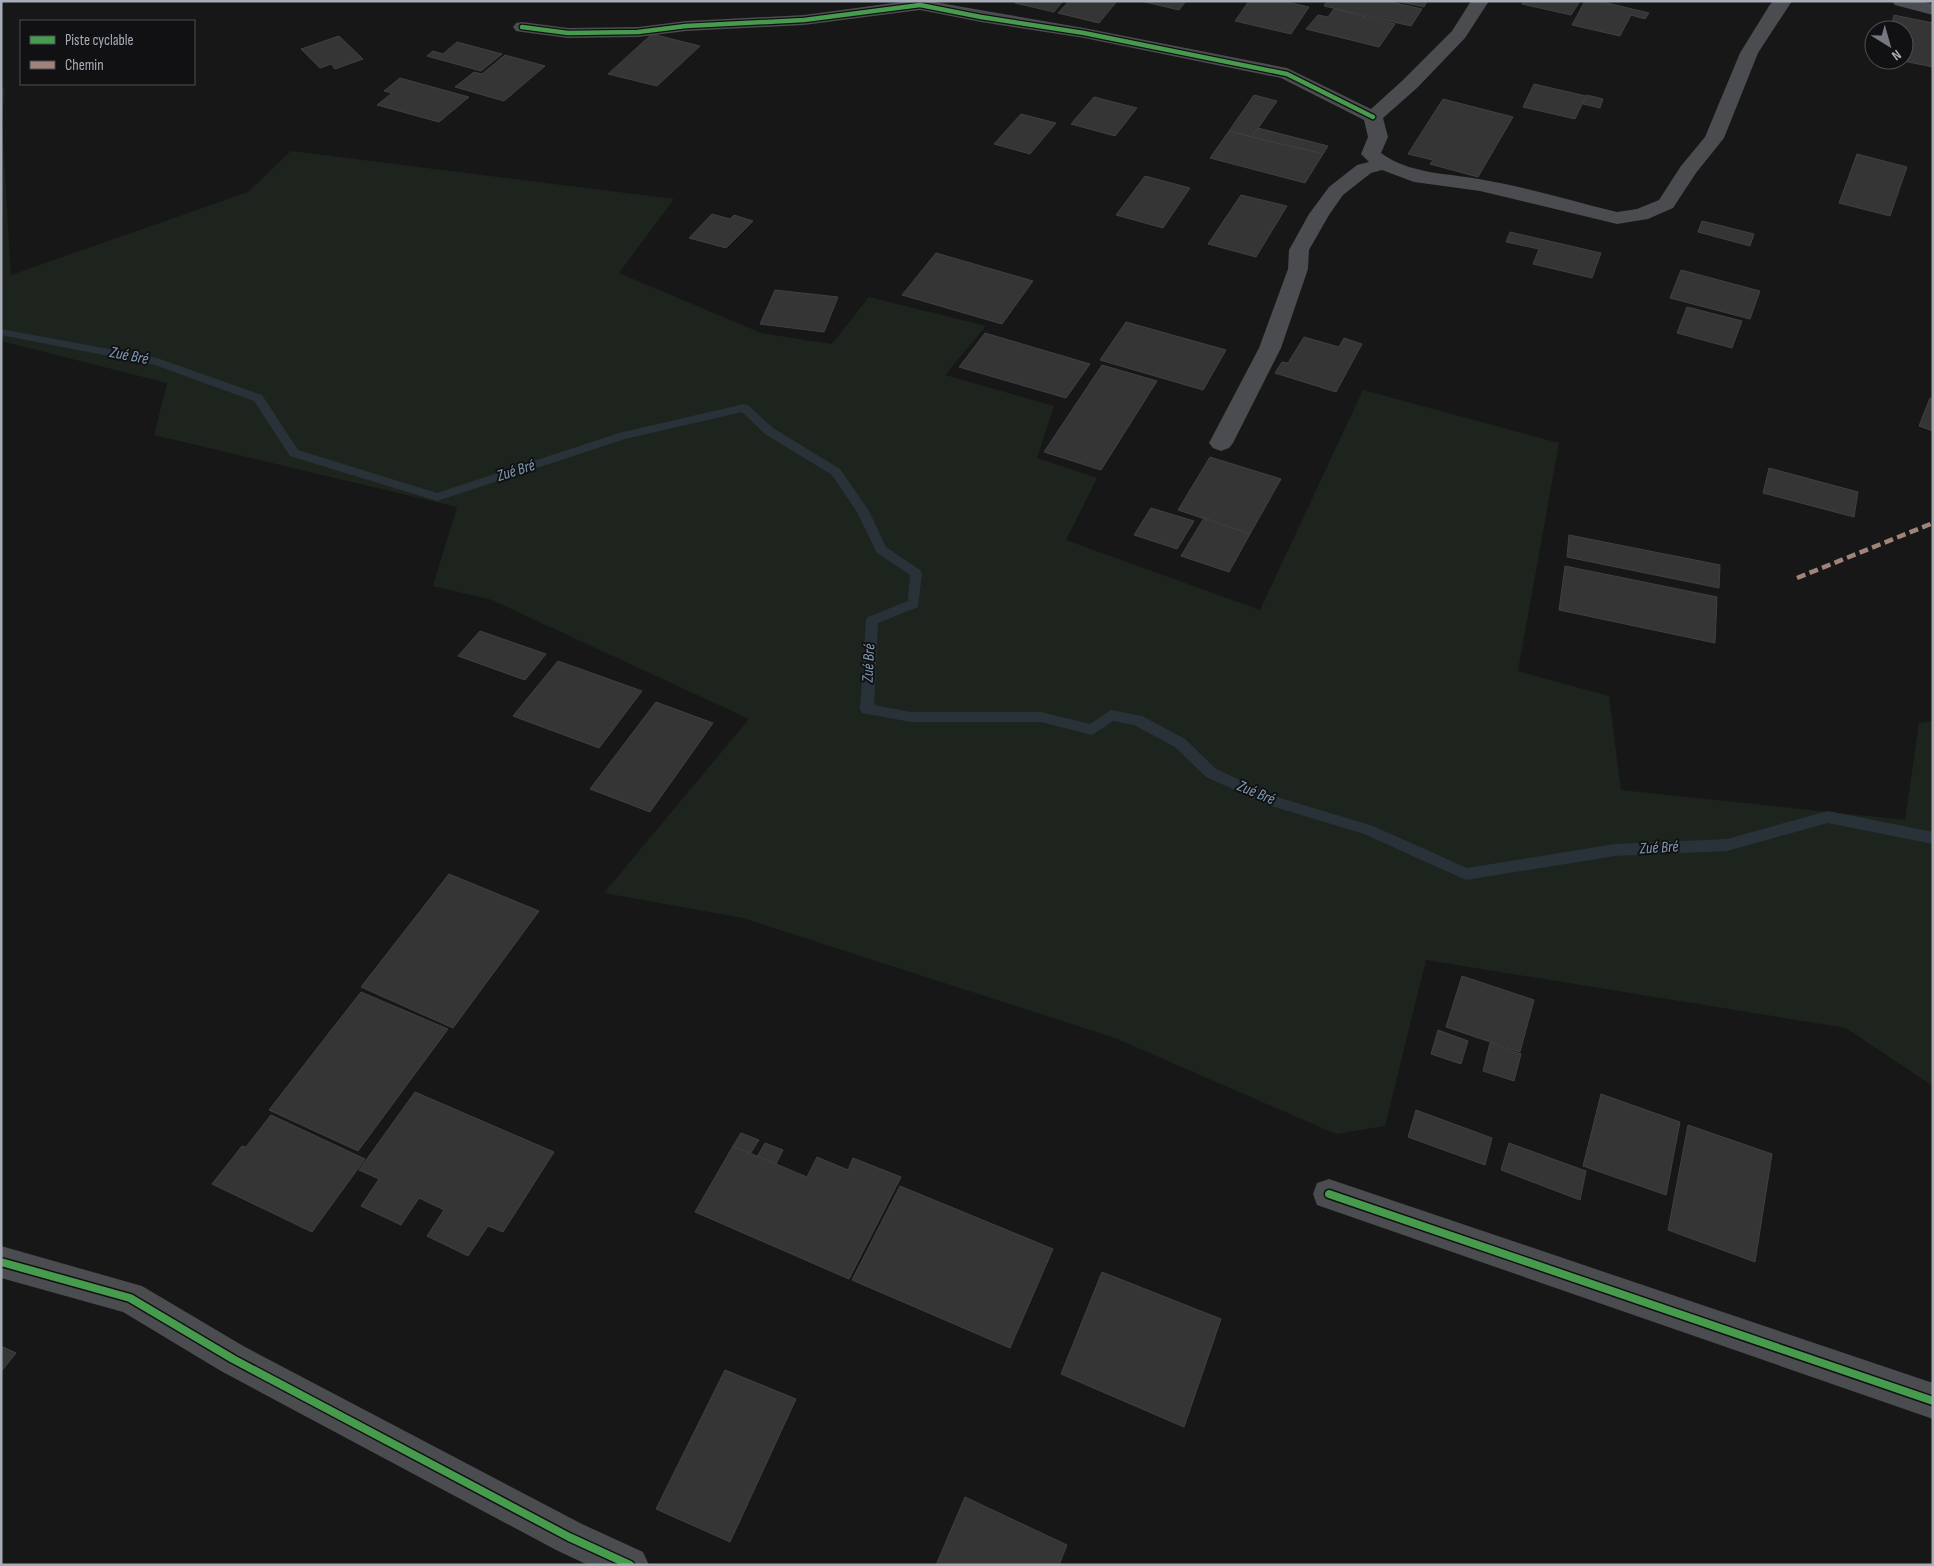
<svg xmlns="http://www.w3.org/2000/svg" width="1934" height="1566" viewBox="0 0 1934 1566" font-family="'Sofia Sans Condensed',sans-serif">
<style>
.green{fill:#1d241e}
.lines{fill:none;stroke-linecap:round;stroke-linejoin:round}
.stream{fill:#2a3239;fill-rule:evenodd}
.building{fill:#353536;stroke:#3f4043}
.minor{fill:#4b4c50;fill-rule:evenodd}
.quiet{stroke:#a18479;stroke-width:4.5;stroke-dasharray:9 4.5;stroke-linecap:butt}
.cycleway-far1-casing{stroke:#111113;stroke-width:7}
.cycleway-casing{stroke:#111113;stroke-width:11}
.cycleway-far1{stroke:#469c4c;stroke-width:4.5}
.cycleway{stroke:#469c4c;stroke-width:8}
.labels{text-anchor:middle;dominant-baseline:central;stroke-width:4;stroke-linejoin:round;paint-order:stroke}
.water-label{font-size:16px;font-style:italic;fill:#7f9bb3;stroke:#111113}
</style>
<rect width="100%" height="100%" fill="#171717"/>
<path class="green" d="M 1,85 L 5,88 L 2,123 L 11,275 L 248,192 L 291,151 L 674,199 L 619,273 L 761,333 L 832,344 L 869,297 L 986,326 L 945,375 L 1054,406 L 1037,458 L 1097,478 L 1066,540 L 1260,610 L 1363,390 L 1559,443 L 1518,671 L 1609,696 L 1621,790 L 1905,820 L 1919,723 L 1933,721 L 1933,1086 L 1846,1028 L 1426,960 L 1385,1126 L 1336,1134 L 1115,1038 L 743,918 L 604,893 L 749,719 L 492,600 L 433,586 L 457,507 L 154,435 L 167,383 L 1,341 Z"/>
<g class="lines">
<path class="stream" d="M 1,329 L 157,358 L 262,395 L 298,450 L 437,493 L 619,433 L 744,404 L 748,405 L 773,428 L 840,469 L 869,511 L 886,547 L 920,570 L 922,573 L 918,607 L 878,623 L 874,705 L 911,712 L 1041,712 L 1090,724 L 1111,710 L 1142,716 L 1185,739 L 1216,769 L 1277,797 L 1373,826 L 1467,868 L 1615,844 L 1727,839 L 1828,811 L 1933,832 L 1933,844 L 1828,823 L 1727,851 L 1615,856 L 1466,880 L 1364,834 L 1268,805 L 1206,777 L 1175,747 L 1134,725 L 1113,721 L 1092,735 L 1041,722 L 911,722 L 862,713 L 860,709 L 866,620 L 868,617 L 908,601 L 910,575 L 877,553 L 857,512 L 832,475 L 765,434 L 742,412 L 625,439 L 437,501 L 290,456 L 254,401 L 155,365 L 1,335 Z"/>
</g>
<g class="building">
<path d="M 1016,1 L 1063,1 L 1054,12 L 1015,3 Z"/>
<path d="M 1069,1 L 1117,1 L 1099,23 L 1058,13 Z"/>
<path d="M 1141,1 L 1186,1 L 1179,10 Z"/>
<path d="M 1249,1 L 1282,1 L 1309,7 L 1291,34 L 1235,21 Z"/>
<path d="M 1327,1 L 1387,1 L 1422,9 L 1411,26 L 1324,6 Z"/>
<path d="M 1396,1 L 1427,1 L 1424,7 Z"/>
<path d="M 1524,1 L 1580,1 L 1571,15 L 1522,4 Z"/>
<path d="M 1585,1 L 1599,1 L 1649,13 L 1645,19 L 1631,15 L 1620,36 L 1572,25 Z"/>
<path d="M 1334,9 L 1395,24 L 1379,47 L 1306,29 L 1318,15 L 1328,17 Z"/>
<path d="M 1894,15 L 1933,23 L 1933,67 L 1898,60 L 1904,60 L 1904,30 L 1890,30 Z"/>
<path d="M 652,34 L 700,46 L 657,86 L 608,74 Z"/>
<path d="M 339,36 L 363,59 L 335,69 L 331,64 L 320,68 L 301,49 Z"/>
<path d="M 457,42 L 502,54 L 481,71 L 427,56 L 433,51 L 443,54 Z"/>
<path d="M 505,55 L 545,66 L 504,101 L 455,87 L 474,72 L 482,74 Z"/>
<path d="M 400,78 L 469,97 L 439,122 L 377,105 L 392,93 L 384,91 Z"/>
<path d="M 1534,84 L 1586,96 L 1575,119 L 1523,107 Z"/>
<path d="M 1254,95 L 1277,101 L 1252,137 L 1229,131 Z"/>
<path d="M 1587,95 L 1603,99 L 1600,108 L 1583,104 Z"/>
<path d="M 1094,97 L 1137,108 L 1115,136 L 1071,124 Z"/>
<path d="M 1443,99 L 1513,117 L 1478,177 L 1430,164 L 1433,160 L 1408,154 Z"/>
<path d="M 1021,114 L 1056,123 L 1030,154 L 994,144 Z"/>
<path d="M 1258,128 L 1328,146 L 1323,154 L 1252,137 Z"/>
<path d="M 1229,131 L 1252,137 L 1323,154 L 1305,183 L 1210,158 Z"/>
<path d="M 1857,154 L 1907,167 L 1890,216 L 1839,203 Z"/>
<path d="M 1145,176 L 1190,188 L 1163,228 L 1116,215 Z"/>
<path d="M 1241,195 L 1287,206 L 1256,257 L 1208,244 Z"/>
<path d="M 712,214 L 730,219 L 734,215 L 753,221 L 726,248 L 689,238 Z"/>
<path d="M 1702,221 L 1754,234 L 1750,246 L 1698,232 Z"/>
<path d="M 1510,232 L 1601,253 L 1592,278 L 1533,264 L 1539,249 L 1506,242 Z"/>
<path d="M 936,253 L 1033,281 L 1002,324 L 902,295 Z"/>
<path d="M 1681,270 L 1760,291 L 1750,319 L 1670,298 Z"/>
<path d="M 775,290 L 838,297 L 824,332 L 760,324 Z"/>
<path d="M 1687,307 L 1742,321 L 1732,348 L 1677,333 Z"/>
<path d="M 1126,322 L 1226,350 L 1203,390 L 1100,360 Z"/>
<path d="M 985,333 L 1090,364 L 1066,398 L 959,367 Z"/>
<path d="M 1304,337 L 1339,347 L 1344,338 L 1362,344 L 1336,392 L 1275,373 L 1282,362 L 1288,363 Z"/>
<path d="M 1102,365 L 1157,381 L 1101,470 L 1044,452 Z"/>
<path d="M 1930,398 L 1933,399 L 1933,431 L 1919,426 Z"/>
<path d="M 1210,457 L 1281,479 L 1250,534 L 1178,510 Z"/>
<path d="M 1769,468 L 1858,492 L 1854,517 L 1763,493 Z"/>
<path d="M 1151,508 L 1194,521 L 1177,549 L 1134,535 Z"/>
<path d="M 1204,518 L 1250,534 L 1229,572 L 1181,556 Z"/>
<path d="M 1569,535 L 1720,565 L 1719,588 L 1567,557 Z"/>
<path d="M 1565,566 L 1717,597 L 1715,643 L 1559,610 Z"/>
<path d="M 480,631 L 546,654 L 525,680 L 458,656 Z"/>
<path d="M 558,661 L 642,691 L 599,748 L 513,716 Z"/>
<path d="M 656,702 L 713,723 L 650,812 L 590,789 Z"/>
<path d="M 449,874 L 539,911 L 453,1028 L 361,987 Z"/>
<path d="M 1462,976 L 1534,1000 L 1520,1052 L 1446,1027 Z"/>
<path d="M 361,992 L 448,1029 L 358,1151 L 269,1110 Z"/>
<path d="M 1438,1030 L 1468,1041 L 1461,1064 L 1431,1054 Z"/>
<path d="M 1490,1043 L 1521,1054 L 1514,1081 L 1483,1071 Z"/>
<path d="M 415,1092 L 554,1152 L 503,1232 L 488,1226 L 468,1256 L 427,1236 L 444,1210 L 419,1198 L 401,1225 L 361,1206 L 379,1179 L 359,1170 Z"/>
<path d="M 1601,1094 L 1680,1122 L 1666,1195 L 1583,1166 Z"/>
<path d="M 1416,1110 L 1492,1138 L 1485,1165 L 1408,1137 Z"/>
<path d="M 271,1115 L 365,1159 L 312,1232 L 212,1184 L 242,1146 L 246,1147 Z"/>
<path d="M 1688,1125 L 1772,1154 L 1755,1262 L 1668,1230 Z"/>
<path d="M 741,1133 L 759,1140 L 750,1154 L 733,1146 Z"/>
<path d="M 765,1143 L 783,1150 L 776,1164 L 757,1157 Z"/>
<path d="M 1509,1143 L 1586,1171 L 1580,1200 L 1501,1170 Z"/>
<path d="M 733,1146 L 807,1177 L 817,1157 L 848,1170 L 853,1158 L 901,1177 L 849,1279 L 695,1212 Z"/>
<path d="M 900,1186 L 1053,1249 L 1010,1348 L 852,1280 Z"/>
<path d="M 1102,1272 L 1221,1319 L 1184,1427 L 1061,1374 Z"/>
<path d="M 1,1346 L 16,1353 L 1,1372 Z"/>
<path d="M 725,1370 L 796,1399 L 730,1542 L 656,1509 Z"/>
<path d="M 965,1497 L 1067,1545 L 1059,1565 L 936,1565 Z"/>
</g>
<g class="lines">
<g class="minor">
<path d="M 908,1 L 928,1 L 1084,28 L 1287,68 L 1371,109 L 1403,80 L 1452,31 L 1471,1 L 1489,1 L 1465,38 L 1417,88 L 1383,118 L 1388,137 L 1381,153 C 1410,174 1445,173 1479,179 C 1526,187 1571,201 1617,212 L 1637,209 L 1659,200 L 1681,166 L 1705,137 L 1740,53 L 1769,6 L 1773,1 L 1792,1 L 1758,53 L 1724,138 L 1696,173 L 1673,208 L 1648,219 L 1617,224 L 1480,191 L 1414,182 L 1382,170 L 1371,173 L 1343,195 L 1329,215 L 1309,250 L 1308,269 L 1281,348 L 1233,443 L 1229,448 L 1221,451 L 1213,448 L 1209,443 L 1259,348 L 1288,269 L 1289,250 L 1309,214 L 1329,187 L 1357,165 L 1369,162 L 1361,154 L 1368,137 L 1364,120 L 1281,78 L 1084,38 L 981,22 L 920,10 L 804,25 L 686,31 L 638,37 L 568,38 L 522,32 L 516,31 L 513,27 L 516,23 L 522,22 L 568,28 L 638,27 L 686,21 L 804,15 Z"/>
<path d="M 1892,1 L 1921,1 L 1933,4 L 1933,15 L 1895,5 Z"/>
<path d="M 1329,1179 L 1933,1383 L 1933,1419 L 1317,1205 L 1313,1194 L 1317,1183 Z"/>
<path d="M 1,1246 L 142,1286 L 245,1347 L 582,1524 L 643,1552 L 649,1565 L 588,1565 L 556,1550 L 221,1371 L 123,1312 L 1,1278 Z"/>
</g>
<path class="quiet" d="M 1797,578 L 1933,523"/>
<defs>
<path id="cycleway-far1" d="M 522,27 L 568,33 L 638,32 L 686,26 L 804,20 L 920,5 L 981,17 L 1084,33 L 1287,74 L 1373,117"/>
<g id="cycleway">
<path d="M 1329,1194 L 1933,1401"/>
<path d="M 1,1262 L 130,1298 L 233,1359 L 569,1537 L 630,1565"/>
</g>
</defs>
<use href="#cycleway-far1" class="cycleway-far1-casing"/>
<use href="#cycleway" class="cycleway-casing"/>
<use href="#cycleway-far1" class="cycleway-far1"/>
<use href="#cycleway" class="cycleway"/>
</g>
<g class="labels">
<g class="water-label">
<text transform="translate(129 356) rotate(11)">Zué Bré</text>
<text transform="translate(516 471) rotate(-18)">Zué Bré</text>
<text transform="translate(869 663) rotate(-87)">Zué Bré</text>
<text transform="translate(1256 793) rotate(23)">Zué Bré</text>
<text transform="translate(1659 848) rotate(-3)">Zué Bré</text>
</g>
</g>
<rect width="1934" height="1566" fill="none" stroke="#a8adb8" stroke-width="5"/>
<rect x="20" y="20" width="175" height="65" fill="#111113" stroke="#4d4f55"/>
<rect x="30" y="36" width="25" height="8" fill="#469c4c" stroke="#4d4f55"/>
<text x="65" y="45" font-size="15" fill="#a8adb8">Piste cyclable</text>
<rect x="30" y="61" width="25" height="8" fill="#a18479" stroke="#4d4f55"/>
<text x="65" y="70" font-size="15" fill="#a8adb8">Chemin</text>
<g transform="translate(1889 45) rotate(143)"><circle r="24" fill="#111113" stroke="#4d4f55"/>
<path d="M0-4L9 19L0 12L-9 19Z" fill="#757880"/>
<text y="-8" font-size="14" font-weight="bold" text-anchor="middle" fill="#a8adb8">N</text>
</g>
</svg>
